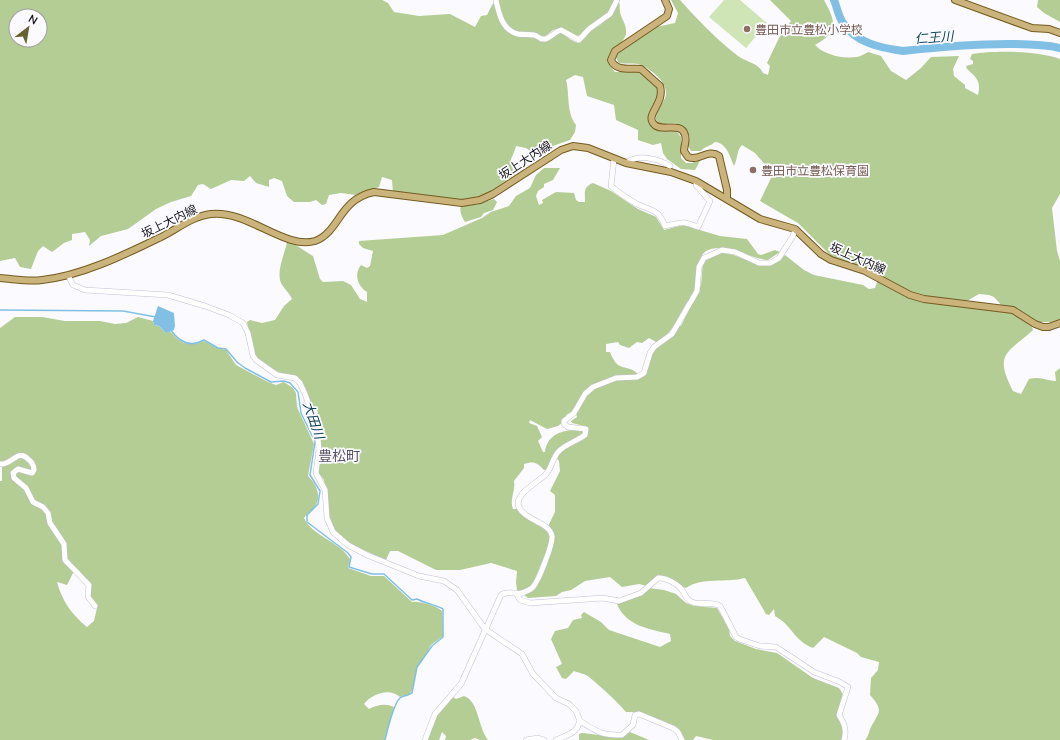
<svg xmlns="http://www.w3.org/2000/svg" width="1060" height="740" viewBox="0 0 1060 740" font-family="Mulish,'Noto Sans JP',sans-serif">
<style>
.green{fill:#cfe5b6}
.forest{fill:#b3cd94;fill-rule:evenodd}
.water{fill:#81c0e4}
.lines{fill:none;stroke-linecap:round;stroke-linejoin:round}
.stream{stroke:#81c0e4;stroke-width:1.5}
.river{stroke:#81c0e4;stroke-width:8}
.minor-casing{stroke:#c4bfd6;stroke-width:6}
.major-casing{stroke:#745c21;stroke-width:8}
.minor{stroke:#fff;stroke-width:5}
.major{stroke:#cab47b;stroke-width:6}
.education-dot{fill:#8d6e63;stroke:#fbfafe;stroke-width:1.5}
.labels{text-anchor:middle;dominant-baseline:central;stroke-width:3.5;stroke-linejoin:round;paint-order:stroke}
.education-label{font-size:12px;fill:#785e54;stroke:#fbfafe;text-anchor:start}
.street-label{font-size:12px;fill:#18161e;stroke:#fbfafe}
.water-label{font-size:13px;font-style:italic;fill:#0f435c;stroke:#fbfafe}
.quarter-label{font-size:14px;fill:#575366;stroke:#fbfafe}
</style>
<rect width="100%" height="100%" fill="#fbfafe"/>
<path class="green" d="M 724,0 L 740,0 L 767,23 L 746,48 L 709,17 Z"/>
<g class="forest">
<path d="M 0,0 L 382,0 L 388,3 L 394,12 L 419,16 L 450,14 L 475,27 L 481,16 L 487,15 L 492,5 L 495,2 L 507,30 L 513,35 L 534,37 L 541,42 L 546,42 L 557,31 C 566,35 571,41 578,43 L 592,29 L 600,25 L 618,0 C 621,5 619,7 620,12 C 621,19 627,24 626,34 C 623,47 598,55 615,72 L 642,72 C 647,76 657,82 659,90 C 662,103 639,119 655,128 C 661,132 670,129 677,132 L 681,137 L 681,158 L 686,163 L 692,163 L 701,159 L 695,170 L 681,169 L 667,159 L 663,153 L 661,143 L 653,145 L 638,140 L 638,130 L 616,120 L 614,105 L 587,96 L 583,77 L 575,75 L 566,80 C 570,95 566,112 576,125 L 575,132 L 570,140 L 544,149 L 535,154 L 526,148 L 516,146 C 512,161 507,158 515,174 L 490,192 L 476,199 L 443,199 L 420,195 L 393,193 L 392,180 L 382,177 L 379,187 L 356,195 L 341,193 L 329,195 L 326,204 L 322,205 L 316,200 L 310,202 L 294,202 L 287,196 L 282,181 L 274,178 L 269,180 L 269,187 L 256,183 L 250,176 L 244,181 L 231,180 L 211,189 L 203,184 L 198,185 L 191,196 L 171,202 L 156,209 L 128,229 L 101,236 L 89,246 L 90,240 L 85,232 L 72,234 L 72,240 L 64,243 L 52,252 L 43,246 L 38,251 L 31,269 L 20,267 L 15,258 L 0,261 ZM 16,16 L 40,16 L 40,40 L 16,40 Z"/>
<path d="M 497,0 L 616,0 L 609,13 C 600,17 589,30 578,36 L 560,28 L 553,30 L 543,38 C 510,30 508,34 497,0 Z"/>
<path d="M 671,0 L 680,0 C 698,20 717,40 738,56 C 746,62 759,63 763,73 L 768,75 L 770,66 L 767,63 L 781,34 L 791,21 L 770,0 L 824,0 C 836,22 839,32 815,45 C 824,55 843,59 856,57 C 860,57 864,54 868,52 L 881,56 L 891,71 L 906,80 L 921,68 L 931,57 L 959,56 L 953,69 L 954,76 L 965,85 L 965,88 L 978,95 C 981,81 977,78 967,69 L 966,66 L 973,64 L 973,61 L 970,59 L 972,54 C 995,50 1039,51 1060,59 L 1060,194 L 1052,208 L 1057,251 L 1060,261 L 1060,319 L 1051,322 L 1038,322 L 1002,306 L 994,297 L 989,295 L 979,294 L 965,302 L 916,295 L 832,257 L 798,223 L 760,201 L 773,174 L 755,153 L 742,145 C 736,151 738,159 734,166 C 730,157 727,143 715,142 C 711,146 705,146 701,151 L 691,151 L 688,146 L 690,137 C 680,118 675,125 659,123 L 656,120 C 655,111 664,104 666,95 C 668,82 649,67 638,64 C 632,63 626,64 619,63 L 616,58 L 618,53 L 656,27 L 675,23 L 678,13 Z"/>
<path d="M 1038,0 L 1060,0 L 1060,22 L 1044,13 L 1037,7 Z"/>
<path d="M 544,168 L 560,168 L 553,180 L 544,184 L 544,187 L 538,191 L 536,196 L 539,205 L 543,203 L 542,200 L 556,192 L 574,193 L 576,200 L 579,202 L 585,202 C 585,192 583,187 593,183 L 611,191 L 638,209 L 656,217 L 664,230 L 683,225 L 720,236 L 747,239 L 758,254 L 761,255 L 775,250 L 780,252 L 768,260 C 751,259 740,248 721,248 C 691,247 701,274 694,291 C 692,296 689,300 686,304 C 676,321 674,330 658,343 L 649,338 L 642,343 L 637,342 L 629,348 L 620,345 L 618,342 L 606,344 L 606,352 L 610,352 C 618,374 627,363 638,374 L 594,385 L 573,411 L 566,415 L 562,423 L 558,426 L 547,429 L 530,420 L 529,423 L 537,426 L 542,437 L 538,441 L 543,452 L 545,452 C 547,433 566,428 582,431 L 584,433 L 564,446 L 547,470 L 544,470 C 537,462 533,461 524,464 L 524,468 L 514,481 C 516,491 509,499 513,509 L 517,509 L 524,516 L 526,516 L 548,531 L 551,540 L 532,586 L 519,592 L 517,590 L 516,582 L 517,571 L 491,563 L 460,570 L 436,570 L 398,551 L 390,551 L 386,560 L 350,544 L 335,531 L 330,522 L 324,480 L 319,473 L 316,416 L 318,413 L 316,408 L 312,407 L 302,384 L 263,364 L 254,355 L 247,322 L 250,320 L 262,323 L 275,320 L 284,306 L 292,299 C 289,292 284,289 281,283 C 276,270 285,254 287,242 C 297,244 304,251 313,256 L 320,279 L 323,282 L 343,281 L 351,285 L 360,299 L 367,302 L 367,292 C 357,286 354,274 361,265 L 367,268 L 370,266 L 373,251 L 363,248 L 359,244 L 359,241 L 443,235 L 482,218 L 491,212 L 509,206 L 516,196 L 530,188 L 536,175 Z"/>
<path d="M 494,199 L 497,202 L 493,210 L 484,213 L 481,217 L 465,222 C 462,217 459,211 461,205 L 475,205 Z"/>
<path d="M 719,253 C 745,252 763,279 785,255 L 804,270 L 814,275 L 863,285 L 869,289 L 875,288 L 878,280 L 909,296 L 1011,312 L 1031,324 L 1033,330 C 1008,353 993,353 1013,391 L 1021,394 L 1029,379 C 1043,376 1045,381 1056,381 L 1055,372 L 1060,368 L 1060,740 L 865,740 C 869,736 869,730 872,725 C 881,710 882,709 870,695 L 871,678 L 878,670 L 879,662 L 861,657 L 857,653 L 824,637 L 813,648 C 793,640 793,626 775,616 L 774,609 L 769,615 L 766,614 L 745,578 C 726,583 701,577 686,588 L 664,577 L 647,586 L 639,584 L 622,587 L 610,577 L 585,581 L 571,590 L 562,592 L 556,596 L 528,598 L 523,594 L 529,592 L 551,550 L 549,524 L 555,512 L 555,495 L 550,491 L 560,471 L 559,461 L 556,457 L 559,453 L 575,442 L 587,429 L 584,426 L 572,423 L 571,421 L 577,417 L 576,413 L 585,396 L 592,390 L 616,379 L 641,378 L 644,376 L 654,350 L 678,326 L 681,326 L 701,285 L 703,262 L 707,258 Z"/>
<path d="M 15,317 L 42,317 L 65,321 L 100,321 L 115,324 L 126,323 L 138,317 L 153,321 L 154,325 L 159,326 L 166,333 L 170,331 C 180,344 190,347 204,341 L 217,348 L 226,350 L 236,365 L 268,382 L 276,385 L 284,382 L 293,388 L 296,393 L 297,407 L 314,444 L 308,476 C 317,485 323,498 313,509 C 309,512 307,514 304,518 C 311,535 340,542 350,559 L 348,568 L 371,576 L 384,576 L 412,602 C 419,601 437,606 442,611 L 443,636 L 431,645 L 423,660 L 417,667 L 413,688 L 410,694 L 400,697 C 390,687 371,694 364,704 L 369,709 C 377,705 385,703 394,707 L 385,740 L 0,740 L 0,481 L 2,481 L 2,467 L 19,456 L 26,458 L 34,468 L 30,472 L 18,468 L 12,473 L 12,477 L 23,487 L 34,504 L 42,507 L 47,513 L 49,524 L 64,545 L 64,560 L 74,571 L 67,585 L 57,582 C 62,601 72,615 87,627 L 94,621 L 97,608 L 89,597 L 88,582 L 81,577 L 65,560 L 64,543 L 50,523 L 49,512 L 42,504 L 33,501 L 26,487 L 15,477 L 14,472 L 18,470 L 29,475 L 35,470 C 31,448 18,454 5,463 L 0,461 L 0,328 Z"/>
<path d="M 649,588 L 664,590 L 676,594 L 686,603 L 694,606 L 717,608 L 729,629 L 730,636 L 735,641 L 756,649 L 777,653 L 813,678 L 839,688 L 844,696 L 838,714 C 842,723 845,730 842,740 L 713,740 L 696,736 L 693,740 L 684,740 L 668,724 L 637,712 L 626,712 C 614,698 602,688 589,677 C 586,674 579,673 574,671 L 566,679 L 562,678 L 556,667 L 562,664 L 551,639 L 555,631 L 568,628 L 573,620 L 582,618 L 581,615 L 584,612 L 601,622 L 609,630 L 660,647 L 671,641 L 670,634 C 649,629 626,626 617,604 Z"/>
<path d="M 464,696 C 479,701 478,728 488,740 L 480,740 L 475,738 L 470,740 L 445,740 L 446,736 L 442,732 L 439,740 L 427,740 L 434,718 L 453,697 L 456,699 Z"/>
<path d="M 630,732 L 649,740 L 579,740 L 579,734 L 582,733 C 596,734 618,740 630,732 Z"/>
</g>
<path class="water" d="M 158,306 L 174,313 L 175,326 L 174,330 L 166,333 L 159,326 L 154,325 L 153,321 Z"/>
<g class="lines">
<g class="stream">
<path d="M 0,310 L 123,311 L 156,317"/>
<path d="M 170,329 C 179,342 190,348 204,340 L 218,348 L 226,349 L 237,362 L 245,368 L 271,382 L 284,381 L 290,383 L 298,392 L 301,413 L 315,442 L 310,475 L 320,491 L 318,504 L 307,515 L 307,522 L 348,553 L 351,557 L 349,567 L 372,574 L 384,574 L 412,600 L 417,599 C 424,603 439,606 443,609 L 443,637 L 432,646 L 417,667 L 412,693 C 408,696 404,695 400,698 C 394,703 387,731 385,740"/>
</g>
<path class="river" d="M 834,0 C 837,7 838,16 843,23 C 856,43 881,48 903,51 C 938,47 973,44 1008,44 C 1025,44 1043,44 1060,48"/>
<defs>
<g id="minor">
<path d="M 496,0 C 499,14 502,30 518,34 C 523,35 529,34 534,35 C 538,36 540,40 545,39 C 550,38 555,32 561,30 L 579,40 L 589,29 L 610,14 L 617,0"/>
<path d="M 614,159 L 611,186 C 619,193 628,199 637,204 C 651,211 658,208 665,226 C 681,223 681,220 698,227 L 710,201 L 696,185 L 696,181"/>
<path d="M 626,163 C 638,154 657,158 670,166"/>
<path d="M 68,275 L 73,285 L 85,290 L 168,295 L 205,306 L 229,315 L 243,323 L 248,333 L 253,356 L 256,360 L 277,375 L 295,378 L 300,383 L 305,394 L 317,427 L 319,450 L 316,473 L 325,490 L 327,518 L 333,532 L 348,545 L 367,555 L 419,576 L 444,581 L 457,590 L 485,629 L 522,654 L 533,674 L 556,698 L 569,704 L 576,711 L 580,721 L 577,728 L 572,733 L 556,740"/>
<path d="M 0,464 C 11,466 18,448 28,459 C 32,462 34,465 34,470 L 32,473 L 18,469 L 13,473 L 14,478 L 26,488 L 33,502 L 43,507 L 48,513 L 50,523 L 64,544 L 65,560 L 89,585 L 88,597 L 95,606"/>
<path d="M 516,593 L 520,600 L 530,603 L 603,598 L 619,601 L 641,593 L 658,578 C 665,577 678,584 682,590 C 685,594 686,599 690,601 C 699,607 711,600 720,606 L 736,637 L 739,639 L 760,646 L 776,647 L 814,672 L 840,682 L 848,687 L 839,715 C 844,723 847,730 844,740"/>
<path d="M 580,721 C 598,732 600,735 622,735 L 633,725 L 635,715 L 639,714 L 673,728 L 678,732 L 682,740"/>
<path d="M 425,740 L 435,714 L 461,684 L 501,595 C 508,590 515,595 522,593 C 526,591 531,590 533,587 C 539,580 553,544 552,536 C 549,522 527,521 520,509 C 510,495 541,481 547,473 C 552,466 553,457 559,451 C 566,444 577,441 585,435 L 586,429 L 568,427 L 564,424 L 564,421 L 574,413 L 585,394 L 593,387 L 616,378 L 637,377 L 644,373 L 650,353 L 654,347 L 672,334 L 697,291 L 699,267 L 704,258 L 722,250 L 735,252 L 759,263 L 770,263 L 779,258 L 793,236 L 795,229"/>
<path d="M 526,740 L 538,738 L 544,740"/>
</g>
<g id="major">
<path d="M 665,0 L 669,9 L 667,16 L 615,51 L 611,60 C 616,72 631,68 641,69 L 660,86 C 665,103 646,114 653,123 C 660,134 681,120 685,135 C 687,140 684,146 684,151 L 688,157 C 699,162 708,148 719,156 L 727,190 L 727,198"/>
<path d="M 955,0 L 1032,28 L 1049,29 L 1060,33"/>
<path d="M 0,278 C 14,279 29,282 42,280 C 81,276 124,255 159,238 C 176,230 192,216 211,214 C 248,210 285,250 315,241 C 339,233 339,199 374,192 L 462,203 L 480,200 L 493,194 L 561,150 L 573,146 L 588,148 L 626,163 L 671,172 L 696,181 L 760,219 L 795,229 L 821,254 L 831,260 L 865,271 L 910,295 L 924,299 L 1013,310 L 1035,324 L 1043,327 L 1049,327 L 1060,323"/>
</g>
</defs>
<use href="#minor" class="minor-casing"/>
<use href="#major" class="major-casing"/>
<use href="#minor" class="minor"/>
<use href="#major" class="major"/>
</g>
<g class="education-dot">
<circle cx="747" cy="29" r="4"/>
<circle cx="753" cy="170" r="4"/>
</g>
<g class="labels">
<g class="education-label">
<text x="755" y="29">豊田市立豊松小学校</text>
<text x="761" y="170">豊田市立豊松保育園</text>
</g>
<g class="street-label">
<text transform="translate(525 160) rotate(-33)">坂上大内線</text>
<text transform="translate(169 221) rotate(-26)">坂上大内線</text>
<text transform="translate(858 258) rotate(24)">坂上大内線</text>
</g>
<g class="water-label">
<text transform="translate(934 37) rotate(-4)">仁王川</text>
<text transform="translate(314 420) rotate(71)">大田川</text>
</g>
<g class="quarter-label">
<text x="339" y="456">豊松町</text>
</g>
</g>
<g transform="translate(28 28) rotate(31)"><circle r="19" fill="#fbfafe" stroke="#a09fa4"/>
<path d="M0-3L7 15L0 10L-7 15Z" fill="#666330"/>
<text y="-6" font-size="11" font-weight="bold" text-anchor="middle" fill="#18161e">N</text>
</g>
</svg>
